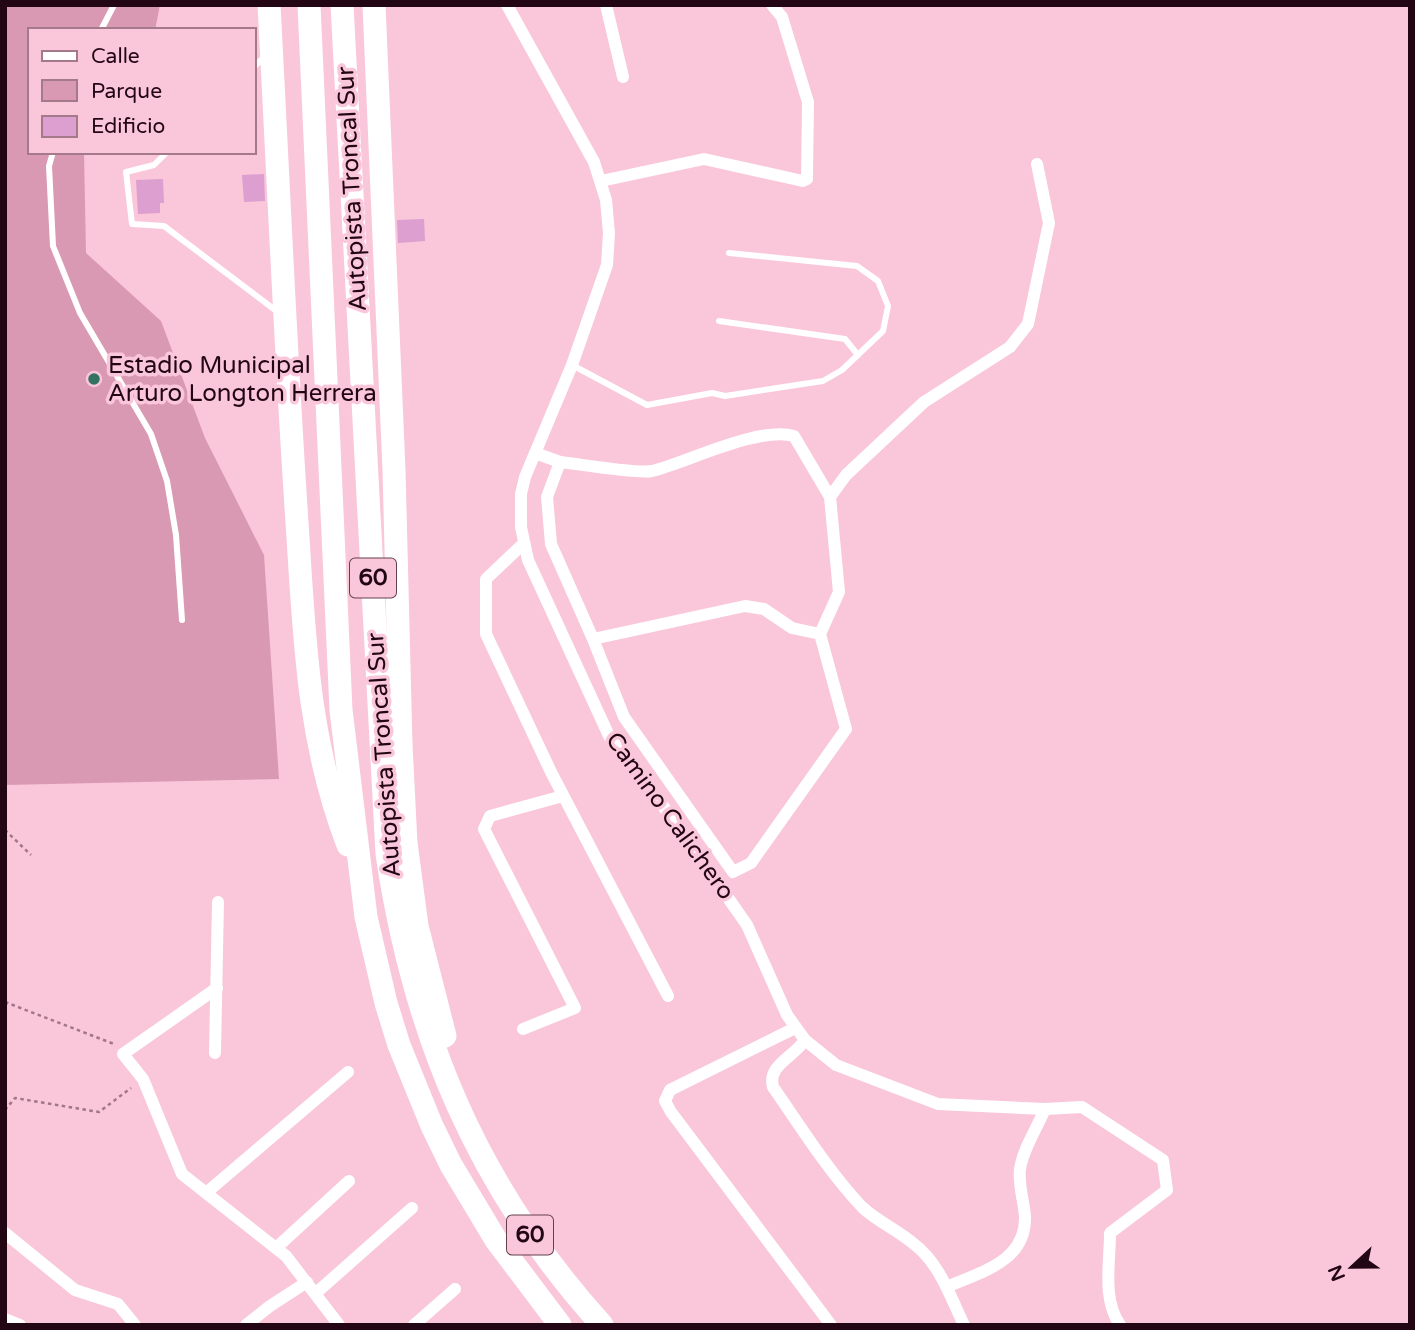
<svg xmlns="http://www.w3.org/2000/svg" width="1415" height="1330" viewBox="0 0 1415 1330" font-family="'Varela Round',sans-serif">
<style>
.green{fill:#da99b2}
.building{fill:#dc9fcf}
.lines{fill:none;stroke-linecap:round;stroke-linejoin:round}
.path{stroke:#a17788;stroke-width:2.5;stroke-dasharray:3.5 3.5;stroke-linecap:butt}
.lane{stroke:#fff;stroke-width:6}
.street{stroke:#fff;stroke-width:12}
.highway{stroke:#fff;stroke-width:23}
.poi-dot{fill:#327362;stroke:#fac6d9;stroke-width:2.5}
.labels{text-anchor:middle;dominant-baseline:central;stroke-width:7;stroke-linejoin:round;paint-order:stroke}
.shield{fill:#fac6d9;stroke:#64404f;stroke-width:2}
.shield-label{font-size:23px;font-weight:bold;fill:#230614}
.street-label{font-size:24px;fill:#230614;stroke:#fac6d9}
.poi-label{font-size:24px;fill:#230614;stroke:#fac6d9;text-anchor:start}
</style>
<rect width="100%" height="100%" fill="#fac6d9"/>
<path class="green" d="M 5,5 L 160,5 L 155,30 L 30,30 L 30,152 L 84,152 L 86,253 L 161,321 L 205,438 L 264,555 L 279,779 L 5,785 Z"/>
<g class="building">
<path d="M 264,174 L 265,201 L 244,202 L 242,175 Z"/>
<path d="M 163,179 L 164,203 L 160,203 L 160,213 L 138,214 L 136,180 Z"/>
<path d="M 424,219 L 425,241 L 398,243 L 397,220 Z"/>
</g>
<g class="lines">
<g class="path">
<path d="M 5,830 L 31,855"/>
<path d="M 5,1002 L 114,1044"/>
<path d="M 5,1110 L 15,1098 L 99,1112 L 131,1088"/>
</g>
<g class="lane">
<path d="M 101,30 L 114,5"/>
<path d="M 254,67 L 265,56"/>
<path d="M 53,152 L 49,166 L 53,246 L 80,313 L 151,434 L 167,481 L 176,535 L 182,620"/>
<path d="M 167,152 L 154,165 L 126,172 L 132,224 L 164,226 L 279,313"/>
<path d="M 719,321 L 845,339 L 858,355"/>
<path d="M 572,365 L 647,405 L 712,393 L 725,396 L 823,381 L 842,370 L 883,331 L 888,306 L 878,281 L 857,266 L 729,253"/>
</g>
<g class="street">
<path d="M 507,5 L 594,162 L 606,200 L 609,233 L 607,265 L 572,365 L 525,477 L 521,494 L 521,527 L 528,560 L 610,738 L 673,819 L 747,925 L 787,1015 L 805,1040 L 836,1065 L 938,1104 L 1045,1109 L 1082,1107 L 1163,1160 L 1167,1190 L 1110,1233 C 1110,1263 1102,1299 1120,1325"/>
<path d="M 606,5 L 623,77"/>
<path d="M 601,181 L 704,159 L 803,181 L 807,179 L 808,102 L 782,17 L 772,5"/>
<path d="M 535,453 L 560,462"/>
<path d="M 830,497 L 846,475 L 924,402 L 1010,347 L 1028,324 L 1049,223 L 1037,164"/>
<path d="M 524,543 L 486,579 L 486,634 L 551,772 L 668,996"/>
<path d="M 593,639 L 745,606 L 764,609 L 792,628 L 820,634 L 846,729 L 751,863 L 733,872 L 624,717 L 593,639 L 551,544 L 547,497 L 560,462 C 579,464 636,474 652,471 C 688,462 758,426 794,436 L 830,497 L 839,592 L 820,634"/>
<path d="M 217,988 L 123,1054 L 143,1079 L 182,1174 L 286,1256 L 339,1325"/>
<path d="M 795,1028 L 670,1090 L 665,1101 L 671,1112 L 831,1325"/>
<path d="M 523,1029 L 575,1008 L 484,829 L 490,816 L 563,796"/>
<path d="M 805,1040 C 794,1057 767,1065 773,1087 C 801,1127 828,1171 862,1207 C 878,1222 898,1230 914,1244 C 940,1264 950,1296 964,1325"/>
<path d="M 215,1053 L 218,902"/>
<path d="M 206,1193 L 348,1072"/>
<path d="M 5,1233 L 75,1290 L 118,1304 L 135,1325"/>
<path d="M 276,1248 L 349,1181"/>
<path d="M 947,1287 C 980,1272 1026,1262 1025,1217 C 1024,1201 1018,1185 1020,1169 C 1023,1149 1037,1128 1045,1109"/>
<path d="M 316,1293 L 412,1208"/>
<path d="M 5,1319 L 20,1325"/>
<path d="M 246,1325 L 270,1306 L 307,1282"/>
<path d="M 414,1325 L 455,1289"/>
</g>
<g class="highway">
<path d="M 269,5 C 278,172 285,340 296,507 C 304,623 305,734 348,845"/>
<path d="M 309,5 L 341,710 L 366,917 L 386,1003 L 399,1045 L 432,1126 L 451,1165 L 496,1240 L 560,1325"/>
<path d="M 342,5 L 387,854 C 414,1036 478,1188 602,1325"/>
<path d="M 374,5 L 394,470 L 401,745 L 406,843 L 417,926 L 445,1036"/>
</g>
</g>
<circle class="poi-dot" cx="94" cy="379" r="7"/>
<g class="labels">
<g class="shield">
<rect x="350" y="558.5" width="46" height="39" rx="5"/>
<rect x="507" y="1215.5" width="46" height="39" rx="5"/>
</g>
<g class="shield-label">
<text x="373" y="578">60</text>
<text x="530" y="1235">60</text>
</g>
<g class="street-label">
<text transform="translate(352 189) rotate(-93)">Autopista Troncal Sur</text>
<text transform="translate(384 755) rotate(-94)">Autopista Troncal Sur</text>
<text transform="translate(670 816) rotate(54)">Camino Calichero</text>
</g>
<g class="poi-label">
<text x="108" y="365">Estadio Municipal<tspan x="108" dy="28">Arturo Longton Herrera</tspan></text>
</g>
</g>
<rect width="1415" height="1330" fill="none" stroke="#230614" stroke-width="14"/>
<rect x="28" y="28" width="228" height="126" fill="#fac6d9" stroke="#a4798a" stroke-width="2"/>
<rect x="42" y="51" width="35" height="10" fill="#ffffff" stroke="#a4798a" stroke-width="2"/>
<text x="91" y="63" font-size="21" fill="#230614">Calle</text>
<rect x="42" y="80" width="35" height="21" fill="#da99b2" stroke="#a4798a" stroke-width="2"/>
<text x="91" y="98" font-size="21" fill="#230614">Parque</text>
<rect x="42" y="116" width="35" height="21" fill="#dc9fcf" stroke="#a4798a" stroke-width="2"/>
<text x="91" y="133" font-size="21" fill="#230614">Edificio</text>
<g transform="translate(1352 1267) rotate(248)" stroke="#fac6d9" stroke-width="5" paint-order="stroke">
<path d="M0-5L12 26L0 18L-12 26Z" fill="#230614"/>
<text y="-10" font-size="19" font-weight="bold" text-anchor="middle" fill="#230614">N</text>
</g>
</svg>
